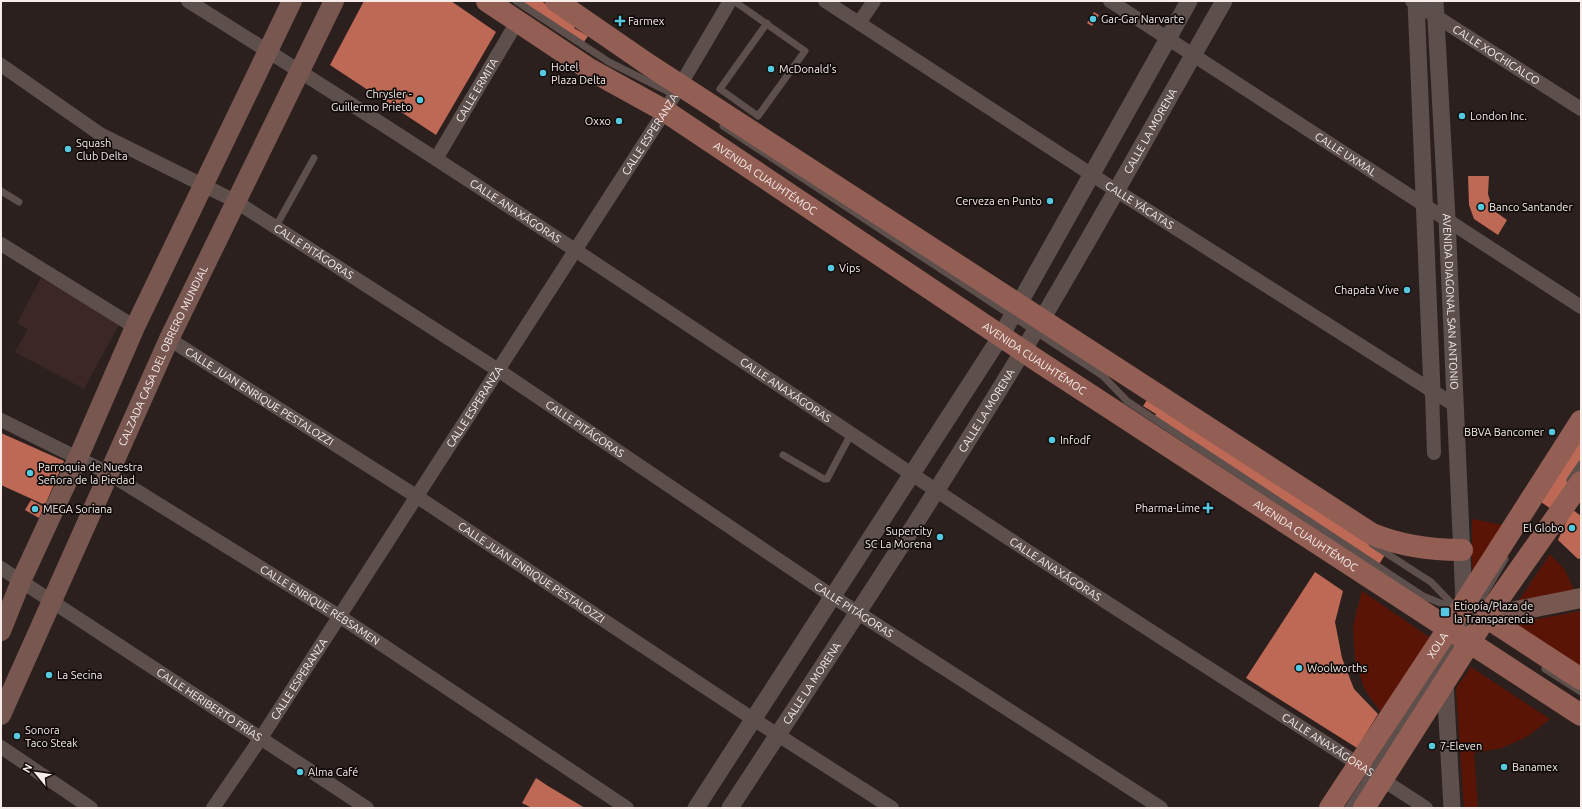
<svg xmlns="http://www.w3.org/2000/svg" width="1582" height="809" font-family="Ubuntu,sans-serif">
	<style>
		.built { fill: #3b2824 }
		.green { fill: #5a1406 }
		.building { fill: #be6956 }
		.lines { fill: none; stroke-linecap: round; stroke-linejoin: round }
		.service { stroke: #5d4f4c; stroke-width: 7 }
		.minor { stroke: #5d4f4c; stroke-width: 14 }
		.tertiary { stroke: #5d4f4c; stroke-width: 17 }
		.secondary { stroke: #785750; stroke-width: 20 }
		.primary { stroke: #935f54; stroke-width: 22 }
		.poi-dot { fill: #56c9e1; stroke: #110b0a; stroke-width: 1.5 }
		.labels { text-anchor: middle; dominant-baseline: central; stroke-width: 3.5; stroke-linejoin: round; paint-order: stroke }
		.poi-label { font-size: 11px; fill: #f6edeb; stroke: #110b0a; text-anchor: start }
		.street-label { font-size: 11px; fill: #f6edeb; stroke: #110b0a }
	</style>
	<rect width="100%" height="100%" fill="#2c201e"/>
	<path class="built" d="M 41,278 L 121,321 L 84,389 L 15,352 L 28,329 L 17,323 Z"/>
	<path class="green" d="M 1472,519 L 1508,526 L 1472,580 Z
		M 1550,554 L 1565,570 L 1575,592 L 1515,606 Z
		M 1362,591 L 1432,639 L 1383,715 L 1365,690 L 1355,661 L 1353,626 Z
		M 1581,611 L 1580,669 L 1508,624 Z
		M 1471,667 L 1550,719 L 1528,736 L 1502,748 L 1474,753 L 1478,808 L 1464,808 L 1456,688 Z"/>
	<path class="building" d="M 364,1 L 451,1 L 496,32 L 436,135 L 330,65 Z
		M 516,1 L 541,1 L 577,24 L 574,28 L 588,36 L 584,42 Z
		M 1094,12 L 1099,15 L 1092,26 L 1087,23 Z
		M 1468,176 L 1489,176 L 1488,194 L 1493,210 L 1507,220 L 1498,235 L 1474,219 L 1469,205 Z
		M 1147,400 L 1386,553 L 1378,566 L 1154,418 L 1156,414 L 1143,406 Z
		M 1,433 L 64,461 L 45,505 L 1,485 Z
		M 1581,439 L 1581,463 L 1551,509 L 1541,502 Z
		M 31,500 L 44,507 L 39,518 L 25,510 Z
		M 1572,509 L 1581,516 L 1581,558 L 1578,559 L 1558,540 Z
		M 1315,572 L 1343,591 L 1335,622 L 1342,658 L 1354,689 L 1378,714 L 1357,748 L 1246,678 Z
		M 536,778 L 548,786 L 585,808 L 532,808 L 522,803 Z"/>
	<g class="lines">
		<path class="service" d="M 516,1 L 609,62 L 675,95
			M 734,1 L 805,51 L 758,116 L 720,89 L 767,23
			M 723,126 L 1103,376 L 1127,401 L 1423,596 L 1458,610
			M 1,191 L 19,202
			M 275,228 L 314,158
			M 783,455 L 824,479 L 827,479 L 851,434
			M 1570,480 L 1581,464
			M 1372,544 L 1431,582 L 1459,611 L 1478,624
			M 1461,634 L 1505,559
			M 1545,669 L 1581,692
			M 1348,808 L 1442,663"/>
		<g class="minor">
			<path id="s1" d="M 188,1 C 440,158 687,324 934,489 C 1096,598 1262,701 1426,808"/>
			<path id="s2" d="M 825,1 L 1117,191 L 1456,406"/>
			<path id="s3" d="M 1110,1 L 1581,307"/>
			<path id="s4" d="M 1412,1 L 1581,109"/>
			<path d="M 859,23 L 874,1"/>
			<path id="s5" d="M 1,65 L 100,134 L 235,201 L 498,370 L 832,596 L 1161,808"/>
			<path id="s6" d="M 436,159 L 517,22"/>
			<path d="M 1,244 L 135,327"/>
			<path id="s7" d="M 169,339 L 416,496 L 753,719 L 892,808"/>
			<path d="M 1432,391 L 1434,453"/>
			<path id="s8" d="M 1,420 L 108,473 L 339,616 L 627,808"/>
			<path id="s9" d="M 1,568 L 367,808"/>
			<path d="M 1,747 L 91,808"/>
			<path id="s10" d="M 213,808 L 261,738 L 665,111 L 730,1"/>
		</g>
		<g class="tertiary">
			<path d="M 1416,1 L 1432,391"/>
			<path id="s11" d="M 1435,1 L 1447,219 L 1464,602"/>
			<path d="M 1448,631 L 1445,683 L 1452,808"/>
			<path d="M 696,808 L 1001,336 L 1189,1"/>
			<path id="s12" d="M 730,808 C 833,650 938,493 1035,331 C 1100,222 1161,111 1224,1"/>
		</g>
		<g class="secondary">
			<path d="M 1486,617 L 1581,598"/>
			<path d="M 1,631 L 21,581 L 78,458 L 135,327 L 292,1"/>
			<path id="s13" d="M 1,715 L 169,339 L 334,1"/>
		</g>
		<g class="primary">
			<path id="s14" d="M 487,1 L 589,69 L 665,111 L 1041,363 L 1581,715"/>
			<path d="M 556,1 L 649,65 L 1372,534 C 1401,546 1431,550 1462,550"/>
			<path d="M 1486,617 L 1581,679"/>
			<path id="s15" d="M 1330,808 L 1448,629 L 1581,421"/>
			<path d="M 1364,808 L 1486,617 L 1581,482"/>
		</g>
	</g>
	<g class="poi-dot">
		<circle cx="1093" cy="19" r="4"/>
		<path d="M618 15h4v4h4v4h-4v4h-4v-4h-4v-4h4z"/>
		<circle cx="771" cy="69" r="4"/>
		<circle cx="543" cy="73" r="4"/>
		<circle cx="420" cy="100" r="4"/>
		<circle cx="1462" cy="116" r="4"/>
		<circle cx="619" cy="121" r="4"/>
		<circle cx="68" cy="149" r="4"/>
		<circle cx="1050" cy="201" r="4"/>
		<circle cx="1481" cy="207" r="4"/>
		<circle cx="831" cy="268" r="4"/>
		<circle cx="1407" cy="290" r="4"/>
		<circle cx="1552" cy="432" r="4"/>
		<circle cx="1052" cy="440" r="4"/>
		<circle cx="30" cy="473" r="4"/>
		<path d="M1206 502h4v4h4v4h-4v4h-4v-4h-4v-4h4z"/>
		<circle cx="35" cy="509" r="4"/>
		<circle cx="1572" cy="528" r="4"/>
		<circle cx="940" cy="537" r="4"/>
		<rect x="1440" y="607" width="10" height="10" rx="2"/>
		<circle cx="1299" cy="668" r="4"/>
		<circle cx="49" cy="675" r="4"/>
		<circle cx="17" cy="736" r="4"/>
		<circle cx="1432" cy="746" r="4"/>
		<circle cx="1504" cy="767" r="4"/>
		<circle cx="300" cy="772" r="4"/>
	</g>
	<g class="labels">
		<g class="poi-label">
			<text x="1101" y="19">Gar-Gar Narvarte</text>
			<text x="628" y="21">Farmex</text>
			<text x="551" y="67">Hotel<tspan x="551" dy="13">Plaza Delta</tspan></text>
			<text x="779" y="69">McDonald's</text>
			<text x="412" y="94" text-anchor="end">Chrysler -<tspan x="412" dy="13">Guillermo Prieto</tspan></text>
			<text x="1470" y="116">London Inc.</text>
			<text x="611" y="121" text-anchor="end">Oxxo</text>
			<text x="76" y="143">Squash<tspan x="76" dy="13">Club Delta</tspan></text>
			<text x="1042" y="201" text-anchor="end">Cerveza en Punto</text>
			<text x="1489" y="207">Banco Santander</text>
			<text x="839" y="268">Vips</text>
			<text x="1399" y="290" text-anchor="end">Chapata Vive</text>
			<text x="1544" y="432" text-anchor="end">BBVA Bancomer</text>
			<text x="1060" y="440">Infodf</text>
			<text x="38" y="467">Parroquia de Nuestra<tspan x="38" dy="13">Señora de la Piedad</tspan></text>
			<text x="1200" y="508" text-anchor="end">Pharma-Lime</text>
			<text x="43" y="509">MEGA Soriana</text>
			<text x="1564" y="528" text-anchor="end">El Globo</text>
			<text x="932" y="531" text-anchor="end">Supercity<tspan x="932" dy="13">SC La Morena</tspan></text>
			<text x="1454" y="606">Etiopía/Plaza de<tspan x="1454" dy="13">la Transparencia</tspan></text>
			<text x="1307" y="668">Woolworths</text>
			<text x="57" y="675">La Secina</text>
			<text x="25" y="730">Sonora<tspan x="25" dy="13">Taco Steak</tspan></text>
			<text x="1440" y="746">7-Eleven</text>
			<text x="1512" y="767">Banamex</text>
			<text x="308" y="772">Alma Café</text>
		</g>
		<g class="street-label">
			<text stroke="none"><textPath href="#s4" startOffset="100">CALLE XOCHICALCO</textPath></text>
			<text stroke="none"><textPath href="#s6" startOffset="80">CALLE ERMITA</textPath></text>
			<text stroke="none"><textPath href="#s12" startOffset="797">CALLE LA MORENA</textPath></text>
			<text stroke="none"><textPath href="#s10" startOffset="803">CALLE ESPERANZA</textPath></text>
			<text stroke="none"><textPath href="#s3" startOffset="281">CALLE UXMAL</textPath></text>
			<text stroke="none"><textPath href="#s14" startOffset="330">AVENIDA CUAUHTÉMOC</textPath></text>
			<text stroke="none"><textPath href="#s2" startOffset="375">CALLE YÁCATAS</textPath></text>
			<text stroke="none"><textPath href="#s1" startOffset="389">CALLE ANAXÁGORAS</textPath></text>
			<text stroke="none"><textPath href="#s5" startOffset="365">CALLE PITÁGORAS</textPath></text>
			<text stroke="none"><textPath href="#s11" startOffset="301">AVENIDA DIAGONAL SAN ANTONIO</textPath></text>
			<text stroke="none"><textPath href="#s13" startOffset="394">CALZADA CASA DEL OBRERO MUNDIAL</textPath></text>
			<text stroke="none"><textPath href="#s14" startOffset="654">AVENIDA CUAUHTÉMOC</textPath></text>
			<text stroke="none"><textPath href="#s1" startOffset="713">CALLE ANAXÁGORAS</textPath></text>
			<text stroke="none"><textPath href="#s7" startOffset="107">CALLE JUAN ENRIQUE PESTALOZZI</textPath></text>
			<text stroke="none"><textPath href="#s10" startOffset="479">CALLE ESPERANZA</textPath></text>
			<text stroke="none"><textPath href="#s12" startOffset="473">CALLE LA MORENA</textPath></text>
			<text stroke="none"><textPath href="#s5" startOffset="689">CALLE PITÁGORAS</textPath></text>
			<text stroke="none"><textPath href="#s14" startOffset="978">AVENIDA CUAUHTÉMOC</textPath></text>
			<text stroke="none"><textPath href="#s1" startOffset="1037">CALLE ANAXÁGORAS</textPath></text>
			<text stroke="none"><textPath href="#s7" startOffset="431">CALLE JUAN ENRIQUE PESTALOZZI</textPath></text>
			<text stroke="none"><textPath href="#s8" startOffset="369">CALLE ENRIQUE RÉBSAMEN</textPath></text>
			<text stroke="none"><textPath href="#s5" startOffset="1013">CALLE PITÁGORAS</textPath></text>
			<text stroke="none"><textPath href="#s15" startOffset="195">XOLA</textPath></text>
			<text stroke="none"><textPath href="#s10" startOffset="155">CALLE ESPERANZA</textPath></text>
			<text stroke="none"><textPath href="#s12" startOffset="149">CALLE LA MORENA</textPath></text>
			<text stroke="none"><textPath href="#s9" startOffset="249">CALLE HERIBERTO FRÍAS</textPath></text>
			<text stroke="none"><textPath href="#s1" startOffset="1361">CALLE ANAXÁGORAS</textPath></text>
		</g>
	</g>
	<rect width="1582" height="809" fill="none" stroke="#f6edeb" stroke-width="4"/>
	<g transform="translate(36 773) rotate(299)" stroke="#110b0a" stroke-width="3" paint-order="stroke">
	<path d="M0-3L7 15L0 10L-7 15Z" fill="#f6edeb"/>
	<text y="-6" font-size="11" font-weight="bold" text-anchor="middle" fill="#f6edeb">N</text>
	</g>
</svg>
